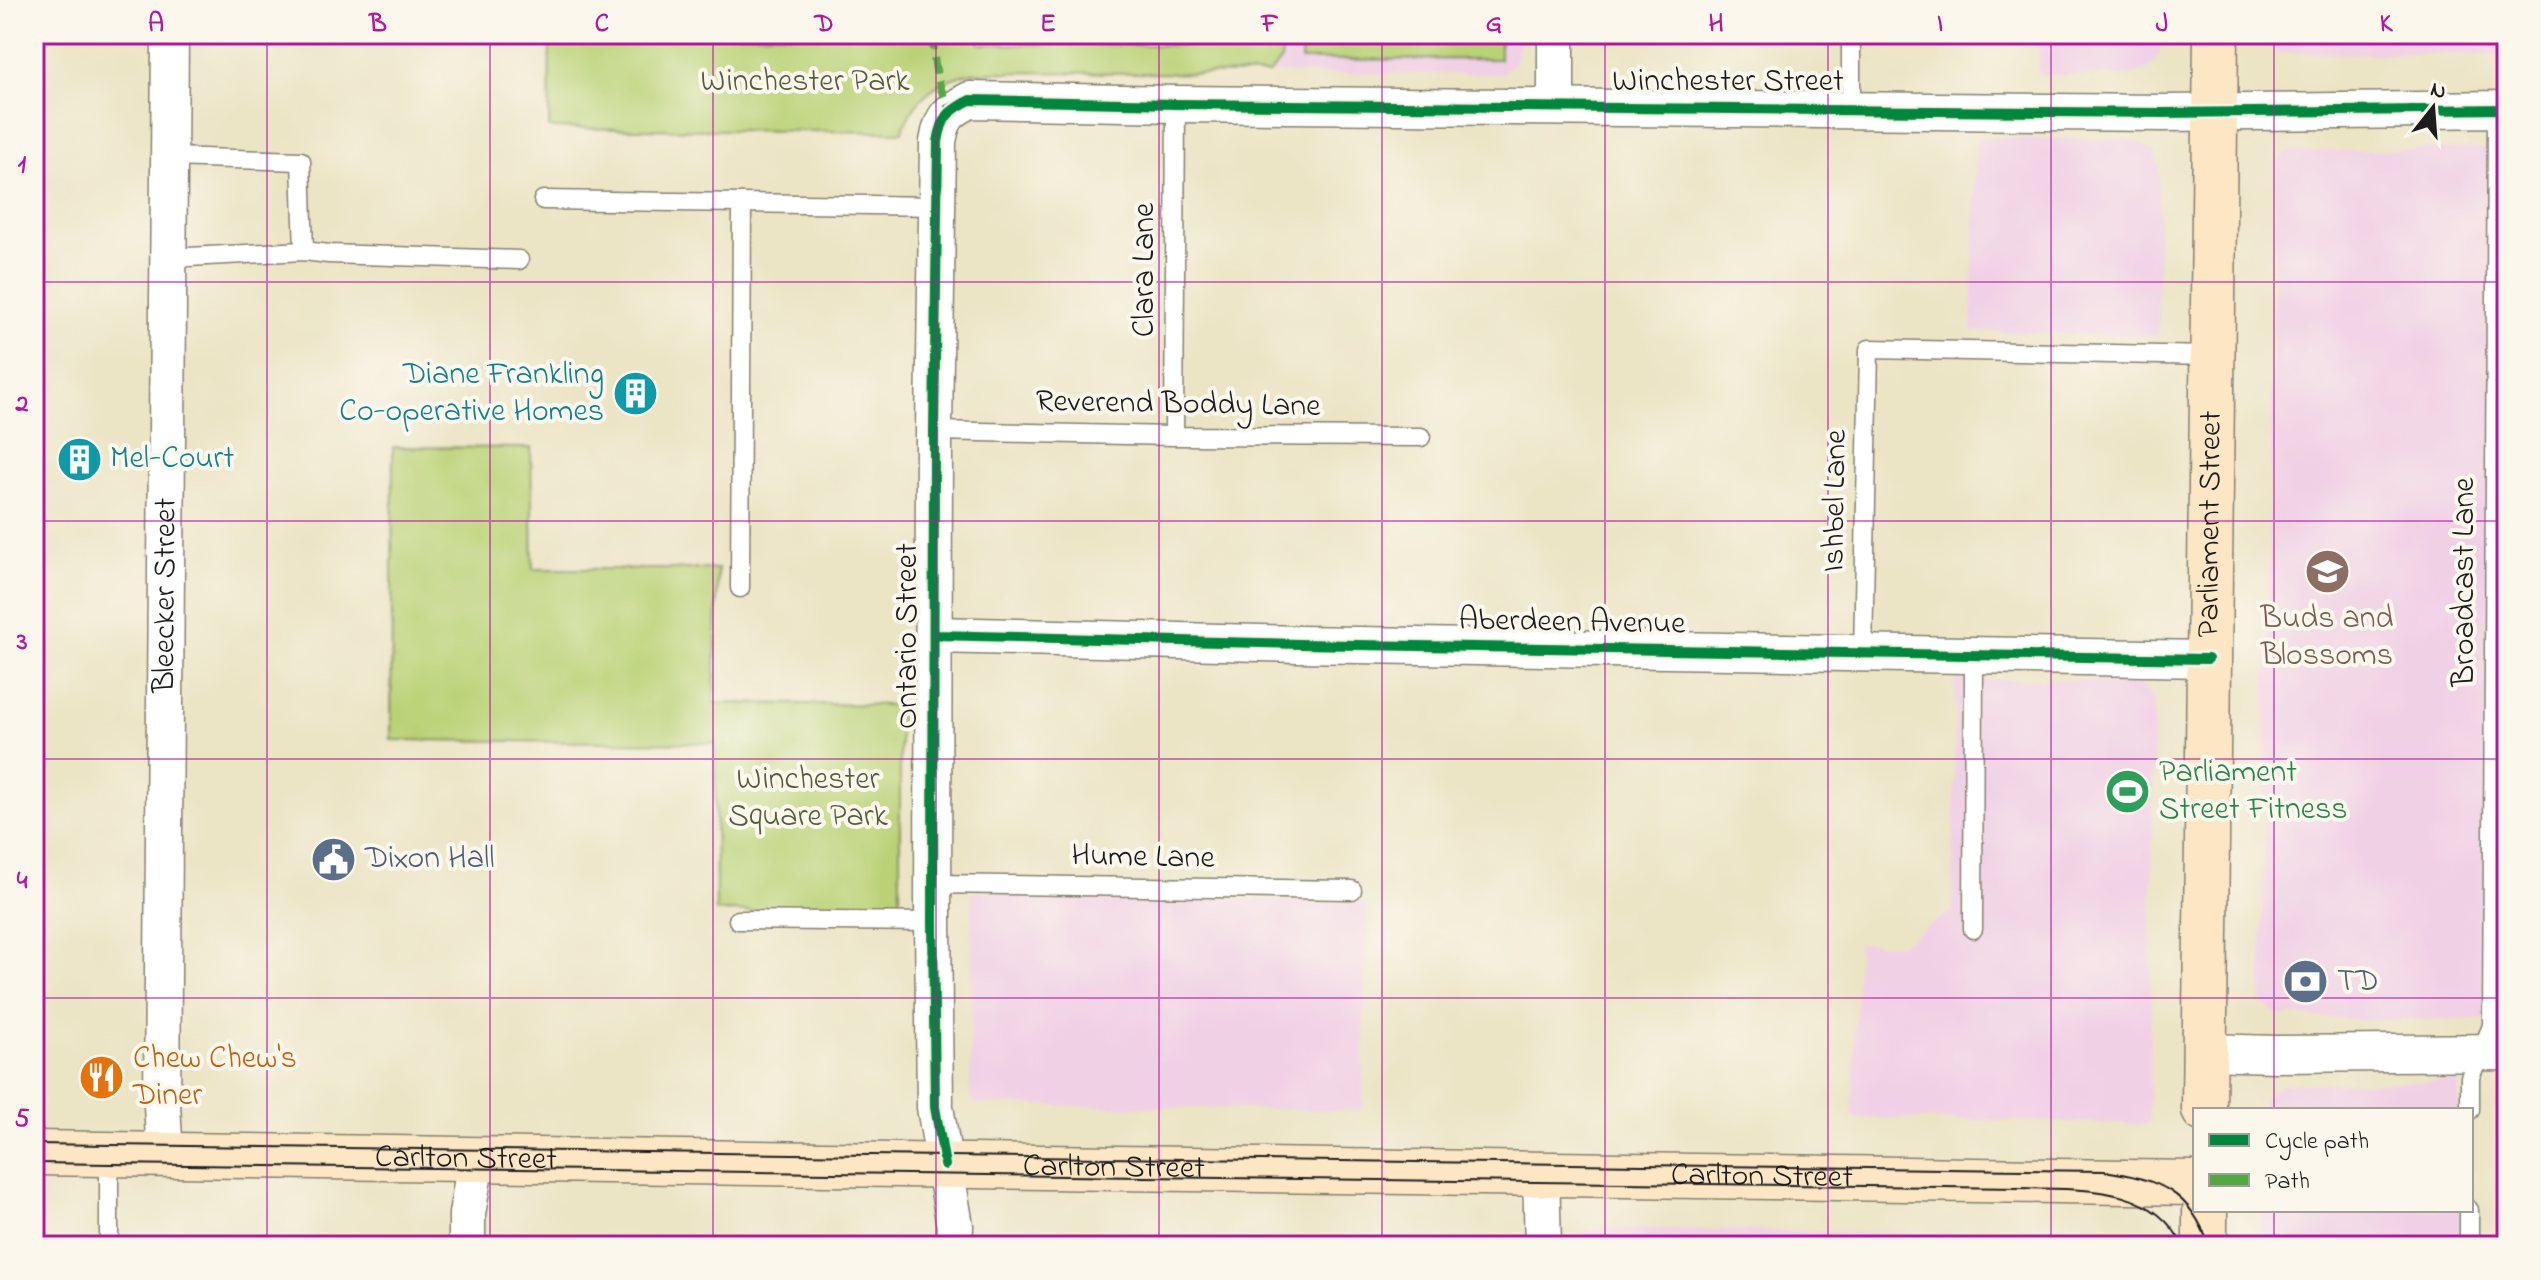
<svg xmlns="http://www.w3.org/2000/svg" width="2541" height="1280" font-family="'Indie Flower',sans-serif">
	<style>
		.built { fill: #f0d0e5 }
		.green { fill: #bad276; stroke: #6b7749; stroke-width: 2 }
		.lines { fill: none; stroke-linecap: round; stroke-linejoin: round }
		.lane-casing { stroke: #848070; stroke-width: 21 }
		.street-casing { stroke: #848070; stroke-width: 39 }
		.secondary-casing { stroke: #848070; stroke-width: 47 }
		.lane { stroke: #fff; stroke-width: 18 }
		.street { stroke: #fff; stroke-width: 36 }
		.secondary { stroke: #fce6c4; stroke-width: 44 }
		.tram { stroke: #1c1c1c; stroke-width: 2 }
		.quiet { stroke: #52a943; stroke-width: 8; stroke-dasharray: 16 8; stroke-linecap: butt }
		.cycleway-casing { stroke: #fbf7ec; stroke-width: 15 }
		.cycleway { stroke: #00873e; stroke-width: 10 }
		.grid { fill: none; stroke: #b5179e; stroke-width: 2; stroke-opacity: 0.55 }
		.labels { text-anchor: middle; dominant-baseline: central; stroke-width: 8; stroke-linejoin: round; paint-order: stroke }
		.park-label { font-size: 32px; fill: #535c3c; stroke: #fbf7ec }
		.street-label { font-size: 32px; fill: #1c1c1c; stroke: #fbf7ec }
		.culture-label { font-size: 32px; fill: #0d838f; stroke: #fbf7ec; text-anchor: end }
		.education-label { font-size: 32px; fill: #785e54; stroke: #fbf7ec }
		.leisure-label { font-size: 32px; fill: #27864d; stroke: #fbf7ec; text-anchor: start }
		.service-label { font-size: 32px; fill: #4e5e75; stroke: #fbf7ec; text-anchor: start }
		.food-label { font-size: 32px; fill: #c56008; stroke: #fbf7ec; text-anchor: start }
		.neatline { fill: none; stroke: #b5179e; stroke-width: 3 }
		.grid-label { font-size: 26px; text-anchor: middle; font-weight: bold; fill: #b5179e }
	</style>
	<rect width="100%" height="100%" fill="#fbf7ec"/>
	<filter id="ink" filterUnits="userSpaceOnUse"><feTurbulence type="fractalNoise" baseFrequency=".0125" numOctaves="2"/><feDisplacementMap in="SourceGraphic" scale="16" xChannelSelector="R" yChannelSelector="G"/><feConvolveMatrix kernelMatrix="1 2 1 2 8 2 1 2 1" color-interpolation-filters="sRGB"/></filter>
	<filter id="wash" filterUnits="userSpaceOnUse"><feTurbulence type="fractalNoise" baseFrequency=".006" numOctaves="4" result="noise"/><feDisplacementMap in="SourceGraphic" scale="32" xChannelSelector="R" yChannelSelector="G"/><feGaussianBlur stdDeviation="1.8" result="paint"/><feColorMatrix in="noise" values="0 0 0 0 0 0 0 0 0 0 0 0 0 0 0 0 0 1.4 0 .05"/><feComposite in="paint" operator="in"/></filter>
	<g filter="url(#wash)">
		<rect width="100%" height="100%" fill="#ebe4c5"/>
		<path class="built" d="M 979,34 L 1518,34 L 1518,51 L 1514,63 L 1501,74 L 978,72 Z
			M 2038,34 L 2161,34 L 2160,53 L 2154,63 L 2145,71 L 2131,76 L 2038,75 Z
			M 2275,34 L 2507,34 L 2507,55 L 2275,53 Z
			M 1976,138 L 2126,139 L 2142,144 L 2154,153 L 2159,166 L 2158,336 L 1972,331 Z
			M 2505,148 L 2498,1019 L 2370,1020 L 2277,1015 L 2261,1002 L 2276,163 L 2287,152 Z
			M 1956,679 L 2136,681 L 2147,689 L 2154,701 L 2149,1124 L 1852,1118 L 1858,943 L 1900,945 L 1952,911 Z
			M 972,892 L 1366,903 L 1363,1111 L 975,1104 L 970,1095 Z
			M 2459,1081 L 2459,1110 L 2262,1110 L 2262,1104 L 2270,1092 L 2284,1084 Z
			M 2262,1210 L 2460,1210 L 2461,1246 L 2262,1246 Z
			M 1611,1228 L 2145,1237 L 2145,1246 L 1576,1246 L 1579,1240 L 1589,1231 Z"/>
		<path class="green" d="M 550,34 L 979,34 L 979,44 L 1283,46 L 1281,60 L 1269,74 L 978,72 C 941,77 914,96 902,132 L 549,128 Z
			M 1302,34 L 1500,34 L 1500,59 L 1301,60 Z
			M 393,447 L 531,448 L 533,569 L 718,569 L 714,703 L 900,705 L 900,914 L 716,911 L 715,743 L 391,740 Z"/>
	</g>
	<g filter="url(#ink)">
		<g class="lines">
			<defs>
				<path id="lane" d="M 1851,109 L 1851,34
					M 543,200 L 937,206
					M 304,251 L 329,254 L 519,260
					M 169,258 L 304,251 L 301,161 L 170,157
					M 934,431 L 1174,436 L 1421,437
					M 1174,436 L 1176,104
					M 740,588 L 742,203
					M 1863,654 L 1869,349 L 2212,356
					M 933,884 L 1352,890
					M 738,920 L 933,922
					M 1973,929 L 1974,656
					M 2470,1110 L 2470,1077 L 2492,1026 L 2497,109
					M 109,1155 L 109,1246
					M 2469,1246 L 2469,1210"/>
				<g id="street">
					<path d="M 1556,107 L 1556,34"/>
					<path d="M 935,635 L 1299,644 L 2208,659"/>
					<path d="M 2205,1052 L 2276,1054 L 2507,1052"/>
					<path id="s1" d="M 165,1155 L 162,1105 L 170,34"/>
					<path d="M 1541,1173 L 1543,1246"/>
					<path d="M 467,1246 L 467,1214 L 476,1160"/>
					<path d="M 954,1246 L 955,1226 L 935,1107 L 933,922 L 934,431 L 938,142 C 942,117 948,111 970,100 L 1176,104 L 2164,113 L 2507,109"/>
				</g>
				<g id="secondary">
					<path id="s2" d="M 2204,1110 L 2216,34"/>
					<path id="s3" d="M 34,1153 L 2195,1183"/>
					<path d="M 2205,1246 L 2205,1210"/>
				</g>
			</defs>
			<use href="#lane" class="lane-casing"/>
			<use href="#street" class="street-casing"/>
			<use href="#secondary" class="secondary-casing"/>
			<use href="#lane" class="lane"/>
			<use href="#street" class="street"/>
			<use href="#secondary" class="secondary"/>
			<path class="tram" d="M 34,1144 L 2104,1171 C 2158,1179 2191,1191 2209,1246
				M 34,1163 L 2020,1188 C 2079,1190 2153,1183 2183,1246"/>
			<path class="quiet" d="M 933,34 C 933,63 937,84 950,110"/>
			<defs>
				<path id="cycleway" d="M 935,635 L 1299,644 L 2208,659
					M 945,1165 L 935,1107 L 933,922 L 934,431 L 938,142 C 942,117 948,111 970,100 L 1176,104 L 2164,113 L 2507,109"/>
			</defs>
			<use href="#cycleway" class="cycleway-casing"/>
			<use href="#cycleway" class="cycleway"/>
		</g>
	</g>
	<path class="grid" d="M 267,34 L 267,1246M 490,34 L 490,1246M 713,34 L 713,1246M 936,34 L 936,1246M 1159,34 L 1159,1246M 1382,34 L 1382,1246M 1605,34 L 1605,1246M 1828,34 L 1828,1246M 2051,34 L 2051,1246M 2274,34 L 2274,1110M 34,282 L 2507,282M 34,521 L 2507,521M 34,759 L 2507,759M 34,998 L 2507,998M 2274,1210 L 2274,1246"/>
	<defs>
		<symbol id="building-disc" viewBox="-11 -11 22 22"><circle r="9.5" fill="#0f9aa8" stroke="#fbf7ec"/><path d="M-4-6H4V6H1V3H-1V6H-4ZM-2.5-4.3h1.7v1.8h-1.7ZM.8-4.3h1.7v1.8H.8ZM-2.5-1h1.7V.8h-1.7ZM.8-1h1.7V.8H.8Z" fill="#fff"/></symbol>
		<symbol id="school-disc" viewBox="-11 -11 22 22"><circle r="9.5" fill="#8d6e63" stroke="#fbf7ec"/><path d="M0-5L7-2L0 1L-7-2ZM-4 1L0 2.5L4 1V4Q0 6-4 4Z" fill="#fff"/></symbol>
		<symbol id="stadium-disc" viewBox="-11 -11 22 22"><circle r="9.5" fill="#2e9e5b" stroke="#fbf7ec"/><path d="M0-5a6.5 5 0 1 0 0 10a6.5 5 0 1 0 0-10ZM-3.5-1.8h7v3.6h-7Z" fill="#fff"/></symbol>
		<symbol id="civic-disc" viewBox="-11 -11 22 22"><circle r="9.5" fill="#5c6f8a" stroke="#fbf7ec"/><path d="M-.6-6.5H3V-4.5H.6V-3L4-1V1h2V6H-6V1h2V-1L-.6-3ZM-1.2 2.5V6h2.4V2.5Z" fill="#fff"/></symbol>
		<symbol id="bank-disc" viewBox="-11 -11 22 22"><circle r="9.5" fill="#5c6f8a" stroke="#fbf7ec"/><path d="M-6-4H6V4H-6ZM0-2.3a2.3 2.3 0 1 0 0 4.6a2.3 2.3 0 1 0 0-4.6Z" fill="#fff"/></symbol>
		<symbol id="restaurant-disc" viewBox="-11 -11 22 22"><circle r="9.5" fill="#e8710a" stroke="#fbf7ec"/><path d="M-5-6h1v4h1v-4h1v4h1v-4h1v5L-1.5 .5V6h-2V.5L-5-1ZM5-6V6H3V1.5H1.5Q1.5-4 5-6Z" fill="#fff"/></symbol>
	</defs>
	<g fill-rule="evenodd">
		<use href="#building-disc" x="610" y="368" width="51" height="51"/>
		<use href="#building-disc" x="54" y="434" width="51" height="51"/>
		<use href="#school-disc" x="2302" y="546" width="51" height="51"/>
		<use href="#stadium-disc" x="2102" y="766" width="51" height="51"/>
		<use href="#civic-disc" x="308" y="834" width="51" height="51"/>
		<use href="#bank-disc" x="2280" y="956" width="51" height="51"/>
		<use href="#restaurant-disc" x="76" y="1052" width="51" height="51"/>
	</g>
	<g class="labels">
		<g class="park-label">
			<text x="805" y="82">Winchester Park</text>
			<text x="808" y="780">Winchester<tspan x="808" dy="37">Square Park</tspan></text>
		</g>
		<g class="street-label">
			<text x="1728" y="82">Winchester Street</text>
			<text transform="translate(1145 270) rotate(-90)">Clara Lane</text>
			<text transform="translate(1178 405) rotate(1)">Reverend Boddy Lane</text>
			<text transform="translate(1836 501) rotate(-89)">Ishbel Lane</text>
			<text stroke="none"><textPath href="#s2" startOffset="586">Parliament Street</textPath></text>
			<text transform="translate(2465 582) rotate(-90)">Broadcast Lane</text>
			<text stroke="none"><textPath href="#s1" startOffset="560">Bleecker Street</textPath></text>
			<text transform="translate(1572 623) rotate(1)">Aberdeen Avenue</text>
			<text transform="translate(908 636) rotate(-90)">Ontario Street</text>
			<text transform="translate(1143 858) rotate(1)">Hume Lane</text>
			<text stroke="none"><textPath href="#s3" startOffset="432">Carlton Street</textPath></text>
			<text stroke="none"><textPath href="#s3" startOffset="1080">Carlton Street</textPath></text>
			<text stroke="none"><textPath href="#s3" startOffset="1728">Carlton Street</textPath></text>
		</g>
		<g class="culture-label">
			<text x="604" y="375">Diane Frankling<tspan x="604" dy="37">Co-operative Homes</tspan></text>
			<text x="110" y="459" text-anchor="start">Mel-Court</text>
		</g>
		<g class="education-label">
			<text x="2327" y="619">Buds and<tspan x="2327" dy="37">Blossoms</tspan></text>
		</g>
		<g class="leisure-label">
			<text x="2159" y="773">Parliament<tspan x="2159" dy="37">Street Fitness</tspan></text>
		</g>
		<g class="service-label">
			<text x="365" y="859">Dixon Hall</text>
			<text x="2337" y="982">TD</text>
		</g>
		<g class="food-label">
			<text x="133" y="1059">Chew Chew's<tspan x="133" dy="37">Diner</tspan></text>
		</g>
	</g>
	<rect width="2541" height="1280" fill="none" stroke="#fbf7ec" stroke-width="88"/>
	<rect x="2193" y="1108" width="280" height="104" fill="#fbf7ec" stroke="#a29f99" stroke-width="2"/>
	<rect x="2209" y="1134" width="40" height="12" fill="#00873e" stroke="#a29f99" stroke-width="2"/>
	<text x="2265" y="1148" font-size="24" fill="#1c1c1c">Cycle path</text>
	<rect x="2209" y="1174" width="40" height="12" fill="#52a943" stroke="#a29f99" stroke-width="2"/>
	<text x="2265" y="1188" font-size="24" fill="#1c1c1c">Path</text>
	<g transform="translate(2433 108) rotate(17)" stroke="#fbf7ec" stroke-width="6" paint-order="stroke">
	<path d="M0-6L14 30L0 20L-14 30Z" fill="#1c1c1c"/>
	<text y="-12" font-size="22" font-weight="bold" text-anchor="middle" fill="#1c1c1c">N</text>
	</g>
	<rect x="44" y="44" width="2453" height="1192" class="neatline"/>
	<g class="grid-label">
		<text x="156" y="31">A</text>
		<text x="378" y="31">B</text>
		<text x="602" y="31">C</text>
		<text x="824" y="31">D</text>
		<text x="1048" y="31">E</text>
		<text x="1270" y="31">F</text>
		<text x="1494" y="31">G</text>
		<text x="1716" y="31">H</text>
		<text x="1940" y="31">I</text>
		<text x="2162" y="31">J</text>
		<text x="2386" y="31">K</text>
		<text x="22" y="172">1</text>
		<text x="22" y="411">2</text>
		<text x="22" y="649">3</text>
		<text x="22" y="888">4</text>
		<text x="22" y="1126">5</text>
	</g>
</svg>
